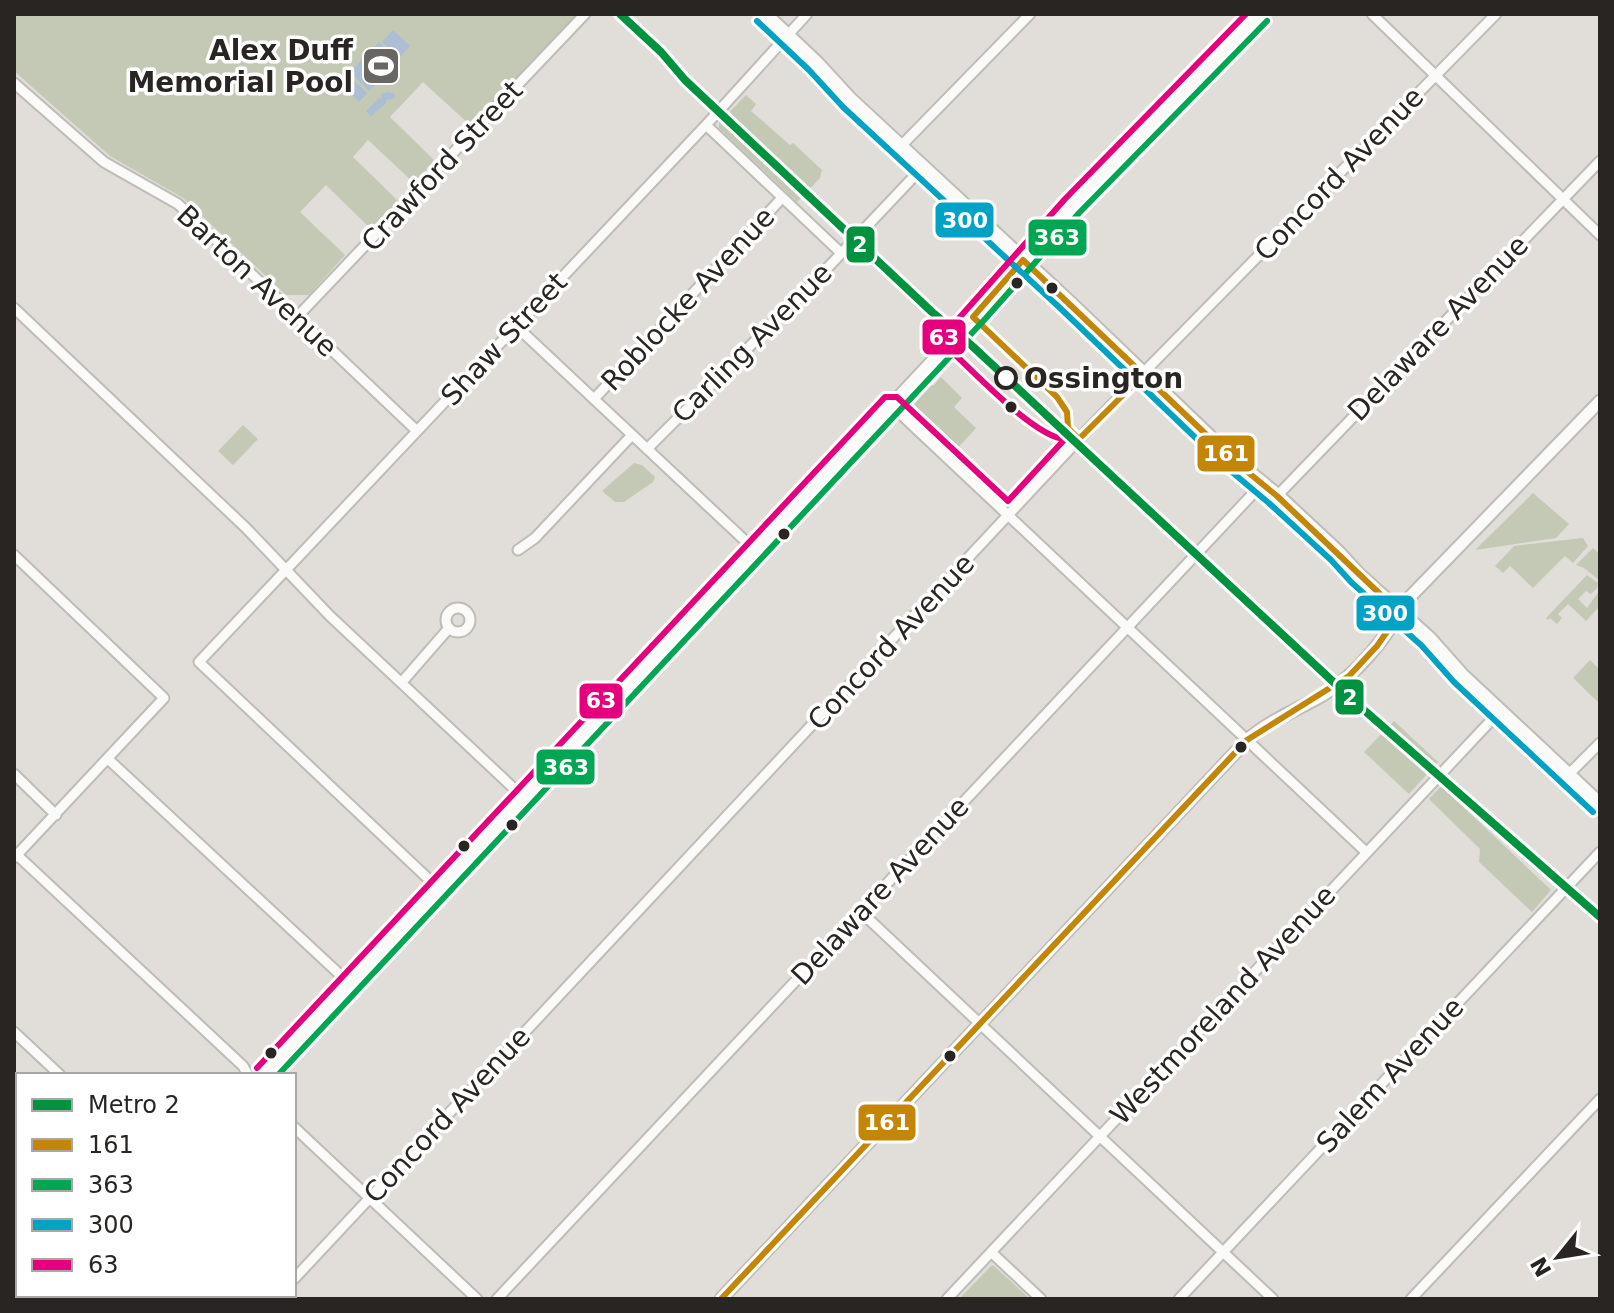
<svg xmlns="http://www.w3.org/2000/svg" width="1614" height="1313" font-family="'DejaVu Sans',sans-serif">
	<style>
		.green { fill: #c4c9b5 }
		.water { fill: #acbed3 }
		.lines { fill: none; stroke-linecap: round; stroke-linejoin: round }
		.minor-casing { stroke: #bfbbb7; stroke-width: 13 }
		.tertiary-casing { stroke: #bfbbb7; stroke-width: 15 }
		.primary-casing { stroke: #bfbbb7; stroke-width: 18 }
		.minor { stroke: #fafaf9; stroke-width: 9 }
		.tertiary { stroke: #fafaf9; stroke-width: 11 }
		.primary { stroke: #fafaf9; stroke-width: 14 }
		.bus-1-casing { stroke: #fff; stroke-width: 12 }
		.bus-2-casing { stroke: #fff; stroke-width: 12 }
		.bus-3-casing { stroke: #fff; stroke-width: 12 }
		.bus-4-casing { stroke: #fff; stroke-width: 12 }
		.bus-1 { stroke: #c38608; stroke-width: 6 }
		.bus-2 { stroke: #00a651; stroke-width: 6 }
		.bus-3 { stroke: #02a2c5; stroke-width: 6 }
		.bus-4 { stroke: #e5007d; stroke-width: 6 }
		.metro-1-casing { stroke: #fff; stroke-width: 14 }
		.metro-1 { stroke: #00923f; stroke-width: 8 }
		.bus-dot { fill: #282522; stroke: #fff; stroke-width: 3 }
		.stop-dot { fill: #fff; stroke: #282522; stroke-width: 4 }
		.labels { text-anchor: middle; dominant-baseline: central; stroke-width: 7; stroke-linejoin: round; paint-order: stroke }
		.poi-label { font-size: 28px; font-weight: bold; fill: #282522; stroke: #fff; text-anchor: end }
		.street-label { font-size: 28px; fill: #282522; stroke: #fff }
		.stop-label { font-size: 28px; font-weight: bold; fill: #282522; stroke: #fff; text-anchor: start }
		.line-badge { stroke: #fff; stroke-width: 3 }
		.badge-label { font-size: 22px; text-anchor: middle; font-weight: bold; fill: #fff }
	</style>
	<rect width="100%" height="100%" fill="#e1ddd8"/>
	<path class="green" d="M 14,14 L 578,14 L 480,118 L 470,125 L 423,82 L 390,117 L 435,161 L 414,183 L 368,140 L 353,157 L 398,201 L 371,229 L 326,185 L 300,212 L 345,255 L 309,295 L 286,295 L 183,198 L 110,156 L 14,71 Z
		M 746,95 L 756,104 L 751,111 L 790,145 L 793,143 L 822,170 L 820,178 L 797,202 L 719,128 L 719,123 Z
		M 941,377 L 962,398 L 954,407 L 976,428 L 955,451 L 920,418 L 914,405 L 930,384 L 933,386 Z
		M 243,425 L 258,439 L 233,465 L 218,451 Z
		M 634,463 L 642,465 L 655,477 L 653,482 L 624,502 L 615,502 L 602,491 Z
		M 1533,493 L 1569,524 L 1556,538 L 1475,550 Z
		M 1583,538 L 1588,546 L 1573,563 L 1565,556 L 1533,588 L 1510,566 L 1503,573 L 1495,566 L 1514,546 Z
		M 1593,548 L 1600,554 L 1600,581 L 1584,568 L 1576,565 Z
		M 1587,575 L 1598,583 L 1597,588 L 1591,594 L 1586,591 L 1578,599 L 1587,608 L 1600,590 L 1600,606 L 1586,621 L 1568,604 L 1558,614 L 1562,618 L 1557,624 L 1550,618 L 1548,620 L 1546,618 Z
		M 1590,660 L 1600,670 L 1600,704 L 1573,678 Z
		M 1394,721 L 1438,762 L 1409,794 L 1364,752 Z
		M 1441,786 L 1551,890 L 1532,912 L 1479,862 L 1480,849 L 1429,799 Z
		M 992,1265 L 994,1266 L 1030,1299 L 959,1299 Z"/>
	<path class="water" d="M 393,30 L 410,46 L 399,58 L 382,42 Z
		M 379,42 L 398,61 L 369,91 L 350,72 Z
		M 348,75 L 367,93 L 359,102 L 340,83 Z
		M 387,92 L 394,93 L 395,98 L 387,100 L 385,104 L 371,116 L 366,111 L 379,98 L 382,99 L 381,94 Z"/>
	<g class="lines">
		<defs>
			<path id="minor" d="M 1372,14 L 1600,235
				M 14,83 L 104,162 L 178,204 L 417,431
				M 706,125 L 841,253
				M 900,147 L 1030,14
				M 14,308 L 246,528 L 330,616 L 522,796
				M 297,317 L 585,14
				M 516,326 L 755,550
				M 594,399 L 782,198
				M 891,405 L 1366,852
				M 647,449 L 816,280 L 922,168
				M 1277,496 L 1600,161
				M 518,550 L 535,538 L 632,435
				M 14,555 L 164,698 L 14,858
				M446 620a12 12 0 1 1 24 0a12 12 0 1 1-24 0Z
				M 402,682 L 449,628
				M 108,759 L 349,983
				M 14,774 L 56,815
				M 1568,775 L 1600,743
				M 17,855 L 243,1066 L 248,1075
				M 438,888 L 199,662 L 706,125 L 807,14
				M 860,911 L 1273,1299
				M 14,1032 L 60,1075
				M 294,1127 L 477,1299
				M 14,1212 L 18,1216
				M 991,1252 L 1041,1299
				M 294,1279 L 1096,421 L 1496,14
				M 275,1299 L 279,1295
				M 497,1299 L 1262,484
				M 947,1299 L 1500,711
				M 1179,1299 L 1600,852
				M 1411,1299 L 1600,1099"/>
			<path id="tertiary" d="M 264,1075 L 979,311 L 1072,206 L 1260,14
				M 52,1299 L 56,1295
				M 721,1299 L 1247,740 C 1270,720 1297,710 1323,695 C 1358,674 1388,636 1406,601 L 1600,401"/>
			<path id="primary" d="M 764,14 L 816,63 L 850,100 L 1067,301 L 1233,460 L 1277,496 L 1338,553 L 1358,575 L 1429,639 L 1461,675 L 1600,805"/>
		</defs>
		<use href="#minor" class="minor-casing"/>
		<use href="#tertiary" class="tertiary-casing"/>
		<use href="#primary" class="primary-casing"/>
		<use href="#minor" class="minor"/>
		<use href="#tertiary" class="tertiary"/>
		<use href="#primary" class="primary"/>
		<defs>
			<path id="bus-1" d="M 973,317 L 1023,260 L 1233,460 L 1277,496 L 1400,613
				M 973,317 L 1057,397 L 1067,412 L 1068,428
				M 1068,428 L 1079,439 L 1143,375
				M 721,1299 L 1247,740 L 1349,676 L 1377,646 L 1400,613"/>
			<path id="bus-2" d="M 278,1075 L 986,318 L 1079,213 L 1267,21"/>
			<path id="bus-3" d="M 757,21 L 809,70 L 843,107 L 1060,308 L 1226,467 L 1270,504 L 1331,560 L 1351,582 L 1422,646 L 1454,682 L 1593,812"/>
			<path id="bus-4" d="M 257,1068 L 885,397 L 897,397 L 1008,501 L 1065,439 C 1035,438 970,368 946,346 L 944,335 L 1065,199 L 1246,14"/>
		</defs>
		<use href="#bus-1" class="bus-1-casing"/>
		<use href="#bus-2" class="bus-2-casing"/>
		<use href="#bus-3" class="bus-3-casing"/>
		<use href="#bus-4" class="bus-4-casing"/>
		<use href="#bus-1" class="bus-1"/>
		<use href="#bus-2" class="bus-2"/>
		<use href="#bus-3" class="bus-3"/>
		<use href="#bus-4" class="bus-4"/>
		<defs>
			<path id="metro-1" d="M 620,14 L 661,52 L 685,80 L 932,312 L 970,344 L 1356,703 L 1600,917"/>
		</defs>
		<use href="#metro-1" class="metro-1-casing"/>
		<use href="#metro-1" class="metro-1"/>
	</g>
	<defs>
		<symbol id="stadium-square" viewBox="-11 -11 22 22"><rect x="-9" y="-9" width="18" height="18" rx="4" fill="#696562" stroke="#fff"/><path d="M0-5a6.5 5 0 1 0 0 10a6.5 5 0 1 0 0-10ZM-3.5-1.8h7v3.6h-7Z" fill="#fff"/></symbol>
	</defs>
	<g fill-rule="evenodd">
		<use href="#stadium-square" x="359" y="44" width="44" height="44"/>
	</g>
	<g class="bus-dot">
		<circle cx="1017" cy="283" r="7"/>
		<circle cx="1052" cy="288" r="7"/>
		<circle cx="1011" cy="407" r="7"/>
		<circle cx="784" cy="534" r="7"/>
		<circle cx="1241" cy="747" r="7"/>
		<circle cx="512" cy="825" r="7"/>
		<circle cx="464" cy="846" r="7"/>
		<circle cx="271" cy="1053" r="7"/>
		<circle cx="950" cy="1056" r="7"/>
	</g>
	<circle class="stop-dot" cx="1006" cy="378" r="10"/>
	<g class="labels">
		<g class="poi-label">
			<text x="353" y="50">Alex Duff<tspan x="353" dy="32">Memorial Pool</tspan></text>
		</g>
		<g class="street-label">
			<text transform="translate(442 166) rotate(-47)">Crawford Street</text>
			<text transform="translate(1339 174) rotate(-46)">Concord Avenue</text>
			<text transform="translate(257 281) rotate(43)">Barton Avenue</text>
			<text transform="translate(688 299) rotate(-47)">Roblocke Avenue</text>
			<text transform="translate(1438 328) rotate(-46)">Delaware Avenue</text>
			<text transform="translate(504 339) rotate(-47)">Shaw Street</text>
			<text transform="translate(752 343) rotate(-45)">Carling Avenue</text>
			<text transform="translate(891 642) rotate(-47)">Concord Avenue</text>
			<text transform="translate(880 891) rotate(-47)">Delaware Avenue</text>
			<text transform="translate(1223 1005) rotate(-47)">Westmoreland Avenue</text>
			<text transform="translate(1390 1075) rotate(-47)">Salem Avenue</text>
			<text transform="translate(447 1115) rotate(-47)">Concord Avenue</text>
		</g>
		<g class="stop-label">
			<text x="1024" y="378">Ossington</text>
		</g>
	</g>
	<g class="line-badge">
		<rect x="934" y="201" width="61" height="38" rx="8" fill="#02a2c5"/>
		<rect x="1027" y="218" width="61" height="39" rx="8" fill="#00a651"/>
		<rect x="845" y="225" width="31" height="39" rx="8" fill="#00923f"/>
		<rect x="921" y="318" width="46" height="38" rx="8" fill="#e5007d"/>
		<rect x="1196" y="434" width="60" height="39" rx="8" fill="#c38608"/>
		<rect x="1355" y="594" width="61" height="38" rx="8" fill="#02a2c5"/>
		<rect x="1334" y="678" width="31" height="38" rx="8" fill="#00923f"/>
		<rect x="578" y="682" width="46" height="38" rx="8" fill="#e5007d"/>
		<rect x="535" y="748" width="61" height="38" rx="8" fill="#00a651"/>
		<rect x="857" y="1103" width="60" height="39" rx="8" fill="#c38608"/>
	</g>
	<g class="badge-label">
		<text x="965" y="228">300</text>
		<text x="1057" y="245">363</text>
		<text x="860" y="252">2</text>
		<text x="944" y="345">63</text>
		<text x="1226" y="461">161</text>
		<text x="1385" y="621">300</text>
		<text x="1350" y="705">2</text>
		<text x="601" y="708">63</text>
		<text x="566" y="775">363</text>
		<text x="887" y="1130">161</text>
	</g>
	<rect width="1614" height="1313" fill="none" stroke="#282522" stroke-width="32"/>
	<rect x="16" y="1073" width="280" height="224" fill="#ffffff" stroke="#a9a8a7" stroke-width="2"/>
	<rect x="32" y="1099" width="40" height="12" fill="#00923f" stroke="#a9a8a7" stroke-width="2"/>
	<text x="88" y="1113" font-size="24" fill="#282522">Metro 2</text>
	<rect x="32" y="1139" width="40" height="12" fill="#c38608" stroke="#a9a8a7" stroke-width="2"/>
	<text x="88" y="1153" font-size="24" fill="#282522">161</text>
	<rect x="32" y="1179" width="40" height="12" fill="#00a651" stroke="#a9a8a7" stroke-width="2"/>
	<text x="88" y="1193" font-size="24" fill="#282522">363</text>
	<rect x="32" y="1219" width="40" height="12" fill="#02a2c5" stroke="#a9a8a7" stroke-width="2"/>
	<text x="88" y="1233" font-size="24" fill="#282522">300</text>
	<rect x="32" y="1259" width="40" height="12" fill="#e5007d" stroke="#a9a8a7" stroke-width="2"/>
	<text x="88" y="1273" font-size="24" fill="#282522">63</text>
	<g transform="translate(1558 1257) rotate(240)" stroke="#ffffff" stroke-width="6" paint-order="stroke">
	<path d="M0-6L14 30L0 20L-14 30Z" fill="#282522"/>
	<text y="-12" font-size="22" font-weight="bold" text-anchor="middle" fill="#282522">N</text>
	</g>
</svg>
